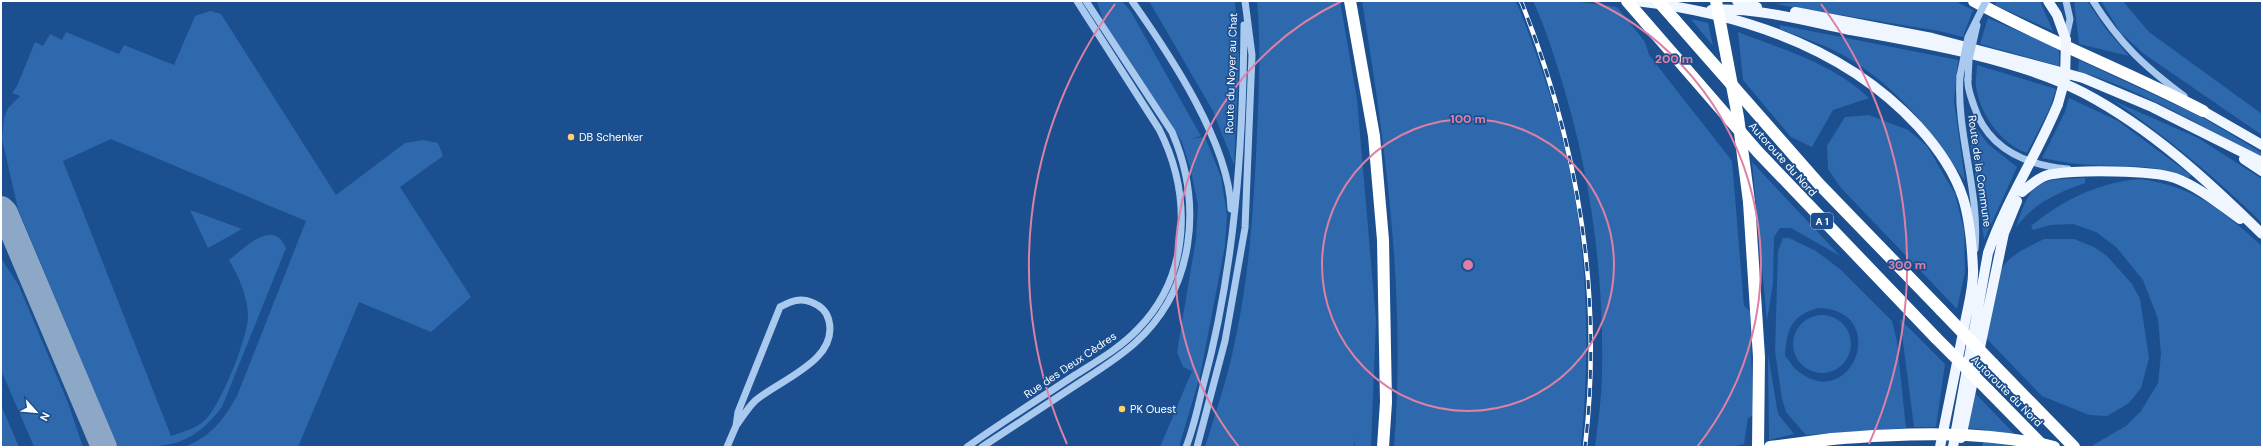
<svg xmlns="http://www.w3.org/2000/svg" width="2263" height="448" font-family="'DM Sans',sans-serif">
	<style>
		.green { fill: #2e69ad; fill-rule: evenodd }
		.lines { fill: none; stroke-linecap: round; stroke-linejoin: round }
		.taxiway { stroke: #8da7c7; stroke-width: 26 }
		.minor { stroke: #a9c9ee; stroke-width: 7 }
		.major { stroke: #f0f6ff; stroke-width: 10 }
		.highway { stroke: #fff; stroke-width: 12 }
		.rail-casing { stroke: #fff; stroke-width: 4.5 }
		.rail { stroke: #1b4f8f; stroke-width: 3; stroke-dasharray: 9; stroke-linecap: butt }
		.minor-bridge { stroke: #a9c9ee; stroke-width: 7 }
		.major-bridge { stroke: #f0f6ff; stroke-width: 10 }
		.highway-bridge { stroke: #fff; stroke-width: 12 }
		.ring { fill: none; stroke: #dd80a5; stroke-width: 2 }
		.poi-dot { fill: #ffd166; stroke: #1b4f8f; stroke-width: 1.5 }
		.labels { text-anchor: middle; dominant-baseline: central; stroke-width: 3.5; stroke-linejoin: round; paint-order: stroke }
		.shield { fill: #1b4f8f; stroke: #bbcadd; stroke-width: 1 }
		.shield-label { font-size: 10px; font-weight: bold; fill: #fff }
		.street-label { font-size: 11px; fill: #fff; stroke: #1b4f8f }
		.poi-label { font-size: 11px; fill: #fff; stroke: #1b4f8f; text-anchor: start }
		.centre { fill: #dd80a5; stroke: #1b4f8f; stroke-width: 2 }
		.ring-label { font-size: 12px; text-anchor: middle; font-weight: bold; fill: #dd80a5; stroke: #1b4f8f; stroke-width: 3.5; stroke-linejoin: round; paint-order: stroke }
	</style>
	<rect width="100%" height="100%" fill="#1b4f8f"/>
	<path class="green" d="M 1097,1 L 1122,1 L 1131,12 L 1201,136 L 1191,139 L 1205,137 L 1221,177 L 1227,215 L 1225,246 L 1200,376 L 1179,447 L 1160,447 L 1192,371 L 1183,367 L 1177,352 L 1196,239 L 1198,205 L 1190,167 L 1182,142 L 1103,20 Z
		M 1149,1 L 1235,1 L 1239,60 L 1234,165 L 1213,111 Z
		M 1257,1 L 1340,1 L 1357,99 L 1376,320 L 1371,447 L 1355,447 L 1355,438 L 1354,447 L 1205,447 C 1216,411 1229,374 1236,336 C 1250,270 1254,201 1257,134 C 1259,90 1261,45 1257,1 Z
		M 1362,1 L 1515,1 L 1519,8 C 1535,50 1551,93 1562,137 C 1588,238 1591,344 1581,447 L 1394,447 C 1406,297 1386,148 1362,1 Z
		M 1533,1 L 1572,1 L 1617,7 L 1645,42 L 1649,55 L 1732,161 L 1744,306 L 1750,311 L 1753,415 L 1748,418 L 1744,444 L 1732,447 L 1595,447 C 1598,422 1602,396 1602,371 C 1604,271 1590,171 1560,75 C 1552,49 1544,25 1533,1 Z
		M 1811,1 L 1955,1 L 1973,10 L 1963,37 L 1939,31 L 1775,4 Z
		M 1997,1 L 2040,1 L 2053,31 L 1995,5 Z
		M 2074,1 L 2087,1 L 2106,29 L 2129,56 L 2079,44 Z
		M 2101,1 L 2123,1 L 2149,32 L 2262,114 L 2262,135 L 2144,54 L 2120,32 Z
		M 210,11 L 221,14 L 336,195 L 405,143 L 423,140 L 438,143 L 443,156 L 400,187 L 471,297 L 431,332 L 359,302 L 298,447 L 184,447 C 212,436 223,420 237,396 L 306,221 L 111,139 L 63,161 L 171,436 C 182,432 195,429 204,421 C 220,408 247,339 248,318 C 248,297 239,277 229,260 C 245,248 273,217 286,248 L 222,407 C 190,448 169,447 118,447 L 18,209 L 2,139 L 4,118 L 8,108 L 20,96 L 12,93 L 17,86 L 35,42 L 43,46 L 50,34 L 62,40 L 66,32 L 119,54 L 124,45 L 174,65 L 195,16 Z
		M 1988,18 L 2059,49 L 2059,66 L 1980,44 Z
		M 1691,19 L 1708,23 L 1713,46 Z
		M 1780,25 L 1958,60 L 1954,101 L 1965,181 C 1932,133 1903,93 1853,61 C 1831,47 1804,38 1780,29 Z
		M 1738,32 C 1782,49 1834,64 1869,98 L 1833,110 L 1812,147 L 1791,137 L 1743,80 Z
		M 2079,60 L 2202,117 L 2262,153 L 2262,158 C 2203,127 2142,90 2078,71 Z
		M 1977,65 L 2056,89 L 2050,108 L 2027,153 C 2001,144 1980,114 1976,87 C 1975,80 1977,72 1977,65 Z
		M 2069,98 L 2118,121 L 2191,175 L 2189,178 C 2155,162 2116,168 2079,164 C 2067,163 2054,160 2042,158 L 2065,112 Z
		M 2114,101 L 2198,138 L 2262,179 L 2262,223 C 2216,178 2167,137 2114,101 Z
		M 1869,115 L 1908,130 L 1927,146 L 1955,194 L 1964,230 L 1965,272 L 1957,309 L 1841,188 L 1828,169 L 1827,146 L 1845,117 Z
		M 1971,121 L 1988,144 L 2017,167 L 1984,240 L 1970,137 Z
		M 1752,162 L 1840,256 L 1791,228 L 1780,228 L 1774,237 L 1773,283 L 1767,321 Z
		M 2085,178 L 2085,183 C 2055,194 2036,202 2016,227 C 2032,179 2037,180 2085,178 Z
		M 2141,179 C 2197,188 2220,209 2262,246 L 2262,447 L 2094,447 L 2093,445 L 2126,426 L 2141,411 L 2158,383 L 2161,354 L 2158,319 L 2143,280 L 2116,247 L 2096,232 L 2073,224 L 2050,225 L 2033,230 L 2031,226 C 2063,200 2099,182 2141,179 Z
		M 190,210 L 242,229 L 208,248 Z
		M 1783,238 L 1789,238 L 1816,251 L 1841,270 L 1892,321 L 1897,342 L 1906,428 L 1806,435 L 1786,412 L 1782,399 L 1775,351 L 1778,251 ZM 1818,308 C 1891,309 1853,413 1799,372 C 1793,368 1790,361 1785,356 C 1787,330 1790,316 1818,308 Z
		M 2044,239 L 2074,239 L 2094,247 L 2107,256 L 2132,284 L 2140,299 L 2149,358 L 2141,388 L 2129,403 L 2107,416 L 2089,415 L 2042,396 L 1986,338 C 1990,317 1992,280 2005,264 C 2015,252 2030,246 2044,239 Z
		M 1,258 L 19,286 L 68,403 L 83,447 L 34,447 L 32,442 L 1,370 Z
		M1793 344a29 29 0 1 1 58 0a29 29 0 1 1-58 0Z
		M 1900,319 L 1945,364 L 1936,427 L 1914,427 Z
		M 1768,354 L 1778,414 L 1794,434 L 1769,440 Z
		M 1975,393 L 2027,447 L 1982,447 L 1986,430 L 1968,428 Z
		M 1,405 L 19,447 L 1,447 Z"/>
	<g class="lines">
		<path class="taxiway" d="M 1,209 L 5,213 L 104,447"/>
		<path class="minor" d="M 1132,1 C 1170,55 1229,143 1231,209
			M 2093,1 C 2120,44 2144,66 2184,96
			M 2066,38 L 2070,19 L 2066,1
			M 1960,76 C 1956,134 1980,191 1975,249
			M 1968,79 C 1967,88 1971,97 1974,106 C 1988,149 2025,165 2068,169
			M 727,447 L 736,426 L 738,412 L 780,307 C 790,302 799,297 811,302 C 819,305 827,311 829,321 C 838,360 782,379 756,400 C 748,407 742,418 736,426
			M 967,447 C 1002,422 1039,399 1075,375 C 1097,361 1120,348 1138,329 C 1191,275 1192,194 1159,129 L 1077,1
			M 982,447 C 1012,427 1043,407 1073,387 C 1094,373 1116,360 1135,343 C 1195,289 1203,204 1172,132 L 1086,1
			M 1186,447 C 1194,427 1198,406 1203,386 C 1235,268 1243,147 1244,25
			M 1197,447 L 1225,341 L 1245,228 L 1252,55 L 1245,1"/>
		<path class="major" d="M 1636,1 C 1740,13 1845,47 1918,126 C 1937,147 1954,170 1963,198 C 1970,220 1972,246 1973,269 C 1974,288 1967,310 1964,328 C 1956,368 1948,407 1940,447
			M 1737,1 L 1757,7
			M 2048,1 L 2057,15 L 2066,40
			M 1711,10 C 1757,7 1805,21 1850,30 C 1924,43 2018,59 2084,93 C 2152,129 2208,181 2262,234
			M 1795,12 L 1932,38 L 2083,78 L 2152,107 L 2262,162
			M 2203,111 L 2262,145
			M 2244,159 L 2262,171
			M 2022,192 C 2031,185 2041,175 2053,174 C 2078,170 2152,170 2175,178 C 2199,187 2219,204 2240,219
			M 1961,438 L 2004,233 L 2017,201
			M 1953,447 L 1988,253 C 2006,201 2037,155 2058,104"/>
		<path class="highway" d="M 1350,1 L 1374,136 L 1383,240 L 1386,402 L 1383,447
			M 1627,1 L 1758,152 L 1936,338
			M 1974,1 C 2049,42 2128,72 2203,111
			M 1674,19 L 1819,184 L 1941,310
			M 1749,202 L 1759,357 L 1758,447
			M 1993,364 L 2074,447
			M 1988,390 L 2044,447
			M 1770,447 L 1832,439"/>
		<defs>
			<path id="rail" d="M 1521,1 C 1578,144 1603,294 1585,447"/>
		</defs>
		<use href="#rail" class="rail-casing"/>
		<use href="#rail" class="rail"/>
		<path class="minor-bridge" d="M 1960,76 L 1968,37 L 1986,1
			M 1968,79 L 1969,60 L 1977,25"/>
		<path class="major-bridge" d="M 2058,104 L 2065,79 L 2066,40"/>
		<path class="highway-bridge" d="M 1658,1 L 1674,19
			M 1716,1 L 1738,117 L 1749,202
			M 1941,310 L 1993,364
			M 1936,338 L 1988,390
			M 1832,439 C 1905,433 1982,430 2054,447"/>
	</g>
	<g class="ring">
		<circle cx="1468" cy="265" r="146"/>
		<path d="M1239 447A292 292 0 0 1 1342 1M1594 1A292 292 0 0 1 1697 447"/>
		<path d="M1067 444A439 439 0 0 1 1115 4M1821 4A439 439 0 0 1 1869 444"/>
	</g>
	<g class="poi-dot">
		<circle cx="571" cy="137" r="4"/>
		<circle cx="1122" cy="409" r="4"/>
	</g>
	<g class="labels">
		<rect class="shield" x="1811" y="213" width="22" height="16" rx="3"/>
		<g class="shield-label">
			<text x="1822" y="221">A 1</text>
		</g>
		<g class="street-label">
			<text transform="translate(1231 73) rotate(-88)">Route du Noyer au Chat</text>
			<text transform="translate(1783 159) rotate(48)">Autoroute du Nord</text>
			<text transform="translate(1980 171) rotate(82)">Route de la Commune</text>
			<text transform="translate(1070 365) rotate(-34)">Rue des Deux Cèdres</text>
			<text transform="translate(2007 391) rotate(45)">Autoroute du Nord</text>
		</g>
		<g class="poi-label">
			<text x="579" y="137">DB Schenker</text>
			<text x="1130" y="409">PK Ouest</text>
		</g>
	</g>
	<circle cx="1468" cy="265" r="6" class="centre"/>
	<g class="ring-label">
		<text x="1674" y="63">200 m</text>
		<text x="1468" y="123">100 m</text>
		<text x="1907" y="269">300 m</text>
	</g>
	<rect width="2263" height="448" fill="none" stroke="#ffffff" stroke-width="4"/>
	<g transform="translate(36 412) rotate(117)" stroke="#1b4f8f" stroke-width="3" paint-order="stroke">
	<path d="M0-3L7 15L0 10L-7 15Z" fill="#ffffff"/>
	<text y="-6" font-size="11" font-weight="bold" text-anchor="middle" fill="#ffffff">N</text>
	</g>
</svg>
